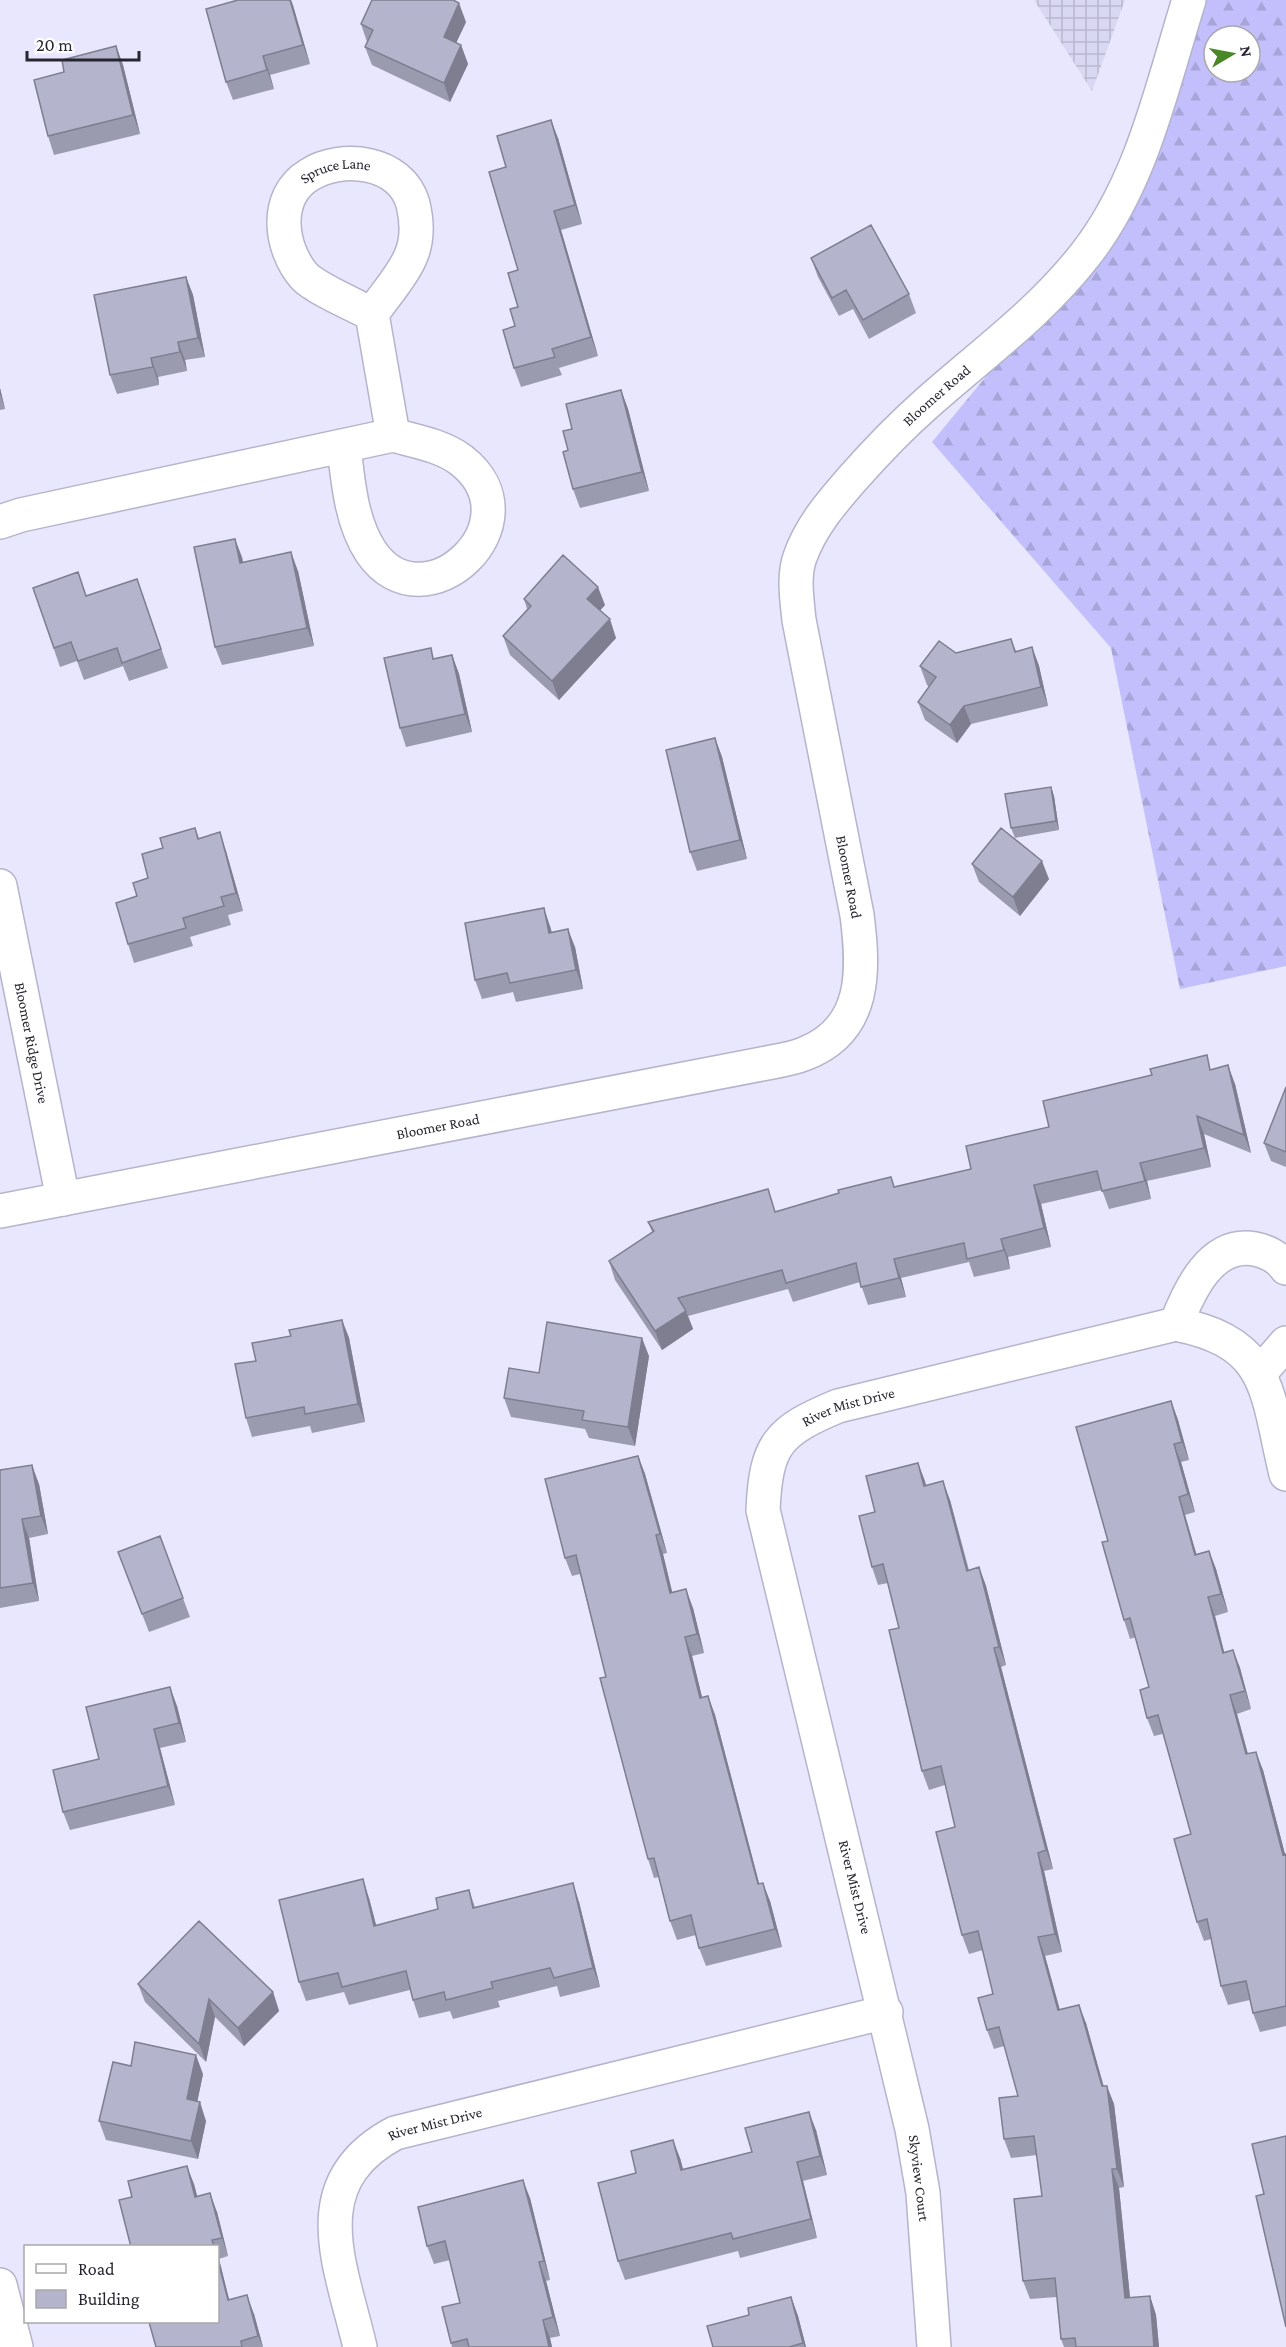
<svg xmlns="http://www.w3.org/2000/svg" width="1286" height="2347" font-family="'Crimson Pro',serif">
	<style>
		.industrial { fill: url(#industrial-grid) }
		.forest { fill: url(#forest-firs); fill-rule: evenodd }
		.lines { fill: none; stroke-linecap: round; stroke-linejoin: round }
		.minor-casing { stroke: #b4b4cd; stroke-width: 36 }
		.minor { stroke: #fff; stroke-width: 33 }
		.wall { fill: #9b9bb0 }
		.shaded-wall { fill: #7e7e90 }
		.building { fill: #b4b4cd; stroke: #7e7e90; stroke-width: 1.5 }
		.labels { text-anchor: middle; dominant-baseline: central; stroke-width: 4.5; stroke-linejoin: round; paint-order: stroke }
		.street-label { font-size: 15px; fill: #272630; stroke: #fff }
	</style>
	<defs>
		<pattern id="industrial-grid" width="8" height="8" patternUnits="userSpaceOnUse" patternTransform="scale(1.5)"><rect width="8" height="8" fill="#d9d8f2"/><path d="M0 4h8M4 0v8" fill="none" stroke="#bab9d0"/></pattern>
		<pattern id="forest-firs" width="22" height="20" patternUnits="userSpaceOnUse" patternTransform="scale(1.5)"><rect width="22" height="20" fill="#c2bffc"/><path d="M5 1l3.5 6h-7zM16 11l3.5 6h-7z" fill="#a7a4d8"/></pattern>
	</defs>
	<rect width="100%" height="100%" fill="#e8e7fd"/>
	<path class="industrial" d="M 1034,0 L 1125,0 L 1092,91 Z"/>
	<path class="forest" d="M 1189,0 L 1286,0 L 1286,966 L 1180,989 L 1111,648 L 932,442 L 1087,254 ZM 1214,36 L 1250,36 L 1250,72 L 1214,72 Z"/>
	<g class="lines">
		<defs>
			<g id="minor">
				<path id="s1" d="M 372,314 C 356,306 315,288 304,276 C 280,248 273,197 309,175 C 342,154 401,161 413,204 C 417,221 418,241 410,258 C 401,278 384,296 372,314 L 393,435"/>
				<path d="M 0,522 L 21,515 L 393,435 C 415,441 443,446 461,460 C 541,522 424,630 371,552 C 351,522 348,481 344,447"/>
				<path id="s2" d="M 0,886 L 63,1199"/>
				<path id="s3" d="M 0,1211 L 772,1062 C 783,1060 794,1058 804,1054 C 867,1030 864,970 857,915 L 799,620 C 797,600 793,576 800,557 C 811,526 832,502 853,478 C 876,452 900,427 926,404 C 981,355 1040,313 1085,255 C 1142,183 1162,86 1189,0"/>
				<path d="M 1176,1324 C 1189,1291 1211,1241 1255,1249 C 1266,1251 1280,1258 1286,1268"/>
				<path d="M 1260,1373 L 1286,1343"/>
				<path d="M 0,2285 L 16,2347"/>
				<path id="s4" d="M 360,2347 C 341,2265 301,2183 395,2133 L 886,2012"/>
				<path id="s5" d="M 934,2347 L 923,2193 L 912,2129 L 763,1510 C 766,1444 778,1431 838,1406 L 1176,1324 C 1272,1343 1266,1392 1286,1474"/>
			</g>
		</defs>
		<use href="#minor" class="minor-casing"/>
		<use href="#minor" class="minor"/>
	</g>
	<path class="wall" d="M 238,0 L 291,0 L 310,64 L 270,75 L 274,89 L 233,100 L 226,82 Z
		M 466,22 L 456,43 L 461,45 L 468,64 L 450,102 L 372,65 L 365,47 L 367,42 L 361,24 Z
		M 116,46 L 123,65 L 140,134 L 54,155 L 48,136 L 64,72 Z
		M 558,138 L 582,224 L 561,230 L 598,356 L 559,368 L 562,375 L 521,387 L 514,368 L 515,326 L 518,307 L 518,270 L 506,167 Z
		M 811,258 L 909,294 L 916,313 L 869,339 L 853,309 L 839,316 L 818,277 Z
		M 186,277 L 193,295 L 205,357 L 185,360 L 187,371 L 158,377 L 159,385 L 117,394 L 110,375 Z
		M 0,388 L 5,409 L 0,410 Z
		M 621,390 L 628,409 L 649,491 L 580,508 L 573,489 L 568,450 L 572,429 Z
		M 242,557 L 243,563 L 298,571 L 314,646 L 222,665 L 215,647 Z
		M 137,579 L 168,668 L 129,681 L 123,666 L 84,680 L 77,661 L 60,667 L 33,588 L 86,596 Z
		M 524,599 L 605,605 L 600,610 L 616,638 L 559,700 L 510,655 L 503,636 L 527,609 Z
		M 1011,639 L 1016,651 L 1032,647 L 1039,666 L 1048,706 L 971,724 L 957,743 L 925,720 L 918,702 L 929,687 L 927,685 L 920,666 L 956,653 Z
		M 452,655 L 459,674 L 472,732 L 406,747 L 400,728 L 435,659 Z
		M 715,738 L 722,757 L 747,859 L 697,871 L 690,852 Z
		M 1051,787 L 1054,796 L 1059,830 L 1015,838 L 1011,828 Z
		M 195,828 L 199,838 L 226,851 L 243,911 L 228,915 L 231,925 L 190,937 L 193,946 L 134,963 L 128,944 L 137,896 L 148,878 L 163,848 Z
		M 972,864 L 1049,879 L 1020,916 L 979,882 Z
		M 550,926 L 552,932 L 575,947 L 583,989 L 516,1002 L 513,992 L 482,999 L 475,980 Z
		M 1212,1069 L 1235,1084 L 1251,1153 L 1204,1134 L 1211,1167 L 1147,1181 L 1151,1199 L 1109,1209 L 1102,1190 L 1041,1204 L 1051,1247 L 1008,1257 L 1010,1269 L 974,1277 L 969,1262 L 901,1278 L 906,1297 L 868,1305 L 860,1282 L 793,1302 L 788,1289 L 688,1316 L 693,1329 L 662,1350 L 615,1280 L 609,1261 L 652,1232 L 648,1222 L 776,1211 L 895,1187 L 971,1169 L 1049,1127 Z
		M 1286,1087 L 1286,1167 L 1271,1161 L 1264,1143 Z
		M 342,1320 L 349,1338 L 365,1422 L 312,1433 L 310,1426 L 252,1437 L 246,1418 L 256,1361 L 291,1336 Z
		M 649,1356 L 635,1446 L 589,1438 L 585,1429 L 511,1417 L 504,1398 L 539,1373 Z
		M 1171,1401 L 1178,1420 L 1189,1460 L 1181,1462 L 1195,1512 L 1185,1515 L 1196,1554 L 1209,1551 L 1216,1569 L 1228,1612 L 1215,1616 L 1224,1652 L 1233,1650 L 1240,1668 L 1251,1709 L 1237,1714 L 1248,1754 L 1263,1770 L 1285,1854 L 1286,1854 L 1286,2026 L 1260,2032 L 1253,2013 L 1250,2000 L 1228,2005 L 1221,1986 L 1211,1939 L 1204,1941 L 1197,1922 L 1191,1834 L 1163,1734 L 1154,1736 L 1147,1718 L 1149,1687 L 1136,1637 L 1130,1639 L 1124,1620 L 1108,1541 Z
		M 638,1456 L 645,1474 L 667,1553 L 663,1554 L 672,1592 L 693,1608 L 704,1653 L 692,1656 L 702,1698 L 708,1696 L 715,1715 L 759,1883 L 770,1901 L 782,1947 L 706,1966 L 699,1948 L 696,1935 L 677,1940 L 670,1921 L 659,1877 L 654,1878 L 648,1859 L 606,1677 L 580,1574 L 572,1576 L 565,1558 Z
		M 918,1463 L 926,1486 L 950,1500 L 969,1570 L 979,1567 L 986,1586 L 1006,1665 L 1001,1667 L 1053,1869 L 1044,1871 L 1062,1952 L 1045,1956 L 1060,2010 L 1086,2023 L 1103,2086 L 1114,2104 L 1124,2187 L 1119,2188 L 1130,2298 L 1150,2296 L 1156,2315 L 1159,2347 L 1064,2347 L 1061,2339 L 1057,2297 L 1030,2299 L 1023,2281 L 1042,2196 L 1037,2155 L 1011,2158 L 1004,2139 L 1018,2096 L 1004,2046 L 994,2049 L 987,2030 L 993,1994 L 983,1950 L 969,1954 L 962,1935 L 955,1827 L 945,1785 L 929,1790 L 922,1771 L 899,1628 L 888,1583 L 878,1585 L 872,1567 L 875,1512 Z
		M 0,1470 L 39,1484 L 48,1534 L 29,1538 L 39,1601 L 0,1608 Z
		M 160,1536 L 190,1617 L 149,1632 L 118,1552 Z
		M 177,1706 L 186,1742 L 160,1748 L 175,1805 L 70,1830 L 63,1812 L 99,1759 Z
		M 469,1890 L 475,1907 L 579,1902 L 600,1987 L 560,1997 L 557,1986 L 498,2001 L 500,2007 L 453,2019 L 450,2011 L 419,2018 L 413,2000 L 410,1990 L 349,2005 L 344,1992 L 306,2001 L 299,1982 L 369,1898 L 376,1925 L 438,1909 Z
		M 138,1984 L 273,1992 L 279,2011 L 244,2046 L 215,2017 L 206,2062 L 145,2002 Z
		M 131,2066 L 203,2074 L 197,2102 L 206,2121 L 198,2159 L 106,2140 L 99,2121 Z
		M 816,2130 L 827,2175 L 803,2181 L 817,2238 L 740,2258 L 738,2251 L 625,2280 L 618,2261 L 636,2173 L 680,2158 L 683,2169 L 752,2152 Z
		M 194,2184 L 197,2196 L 217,2212 L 228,2256 L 219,2259 L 229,2300 L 254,2314 L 263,2347 L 156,2347 L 218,2322 L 218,2247 L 131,2247 L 132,2197 Z
		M 530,2198 L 550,2280 L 546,2281 L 560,2336 L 550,2338 L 552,2347 L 452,2347 L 451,2343 L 460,2303 L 450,2260 L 434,2264 L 427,2246 Z
		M 791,2297 L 798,2316 L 806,2347 L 713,2347 Z"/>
	<path class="shaded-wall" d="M 290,0 L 291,0 L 293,5 L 310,64 L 303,45 Z
		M 459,3 L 466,22 L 450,56 L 444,37 Z
		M 461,45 L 468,64 L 450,102 L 444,83 Z
		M 116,46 L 123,65 L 140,134 L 133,115 Z
		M 263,56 L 270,75 L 274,89 L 267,70 Z
		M 551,120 L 558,138 L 582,224 L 575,205 Z
		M 554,211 L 561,230 L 598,356 L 591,337 Z
		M 186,277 L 193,295 L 205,357 L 198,338 Z
		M 178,342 L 185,360 L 187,371 L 180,352 Z
		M 151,358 L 158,377 L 159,385 L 153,367 Z
		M 0,388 L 5,409 L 0,394 Z
		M 621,390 L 628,409 L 649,491 L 642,472 Z
		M 235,539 L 242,557 L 246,582 L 240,563 Z
		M 291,552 L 298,571 L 314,646 L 307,628 Z
		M 598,587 L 605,605 L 594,617 L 587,599 Z
		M 610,619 L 616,638 L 559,700 L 552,681 Z
		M 1032,647 L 1039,666 L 1048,706 L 1041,687 Z
		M 452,655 L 459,674 L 472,732 L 465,714 Z
		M 964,706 L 971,724 L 957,743 L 950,725 Z
		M 715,738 L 722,757 L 747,859 L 740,840 Z
		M 1051,787 L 1054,796 L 1059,830 L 1056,821 Z
		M 220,832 L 226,851 L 243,911 L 236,893 Z
		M 1042,861 L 1049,879 L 1020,916 L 1013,897 Z
		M 544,908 L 550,926 L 555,951 L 549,933 Z
		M 568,929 L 575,947 L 583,989 L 576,970 Z
		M 1228,1065 L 1235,1084 L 1251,1153 L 1244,1135 Z
		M 1197,1116 L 1204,1134 L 1211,1167 L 1204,1148 Z
		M 1140,1163 L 1147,1181 L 1151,1199 L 1145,1181 Z
		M 1034,1185 L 1041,1204 L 1051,1247 L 1044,1228 Z
		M 1001,1239 L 1008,1257 L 1010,1269 L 1004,1250 Z
		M 894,1259 L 901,1278 L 906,1297 L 899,1278 Z
		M 686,1311 L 693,1329 L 662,1350 L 655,1331 Z
		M 342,1320 L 349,1338 L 365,1422 L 358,1404 Z
		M 642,1338 L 649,1356 L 635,1446 L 628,1427 Z
		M 1171,1401 L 1178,1420 L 1189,1460 L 1182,1442 Z
		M 1174,1444 L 1181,1462 L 1195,1512 L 1188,1494 Z
		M 638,1456 L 645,1474 L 667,1553 L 660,1534 Z
		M 918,1463 L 925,1481 L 931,1505 L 924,1486 Z
		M 32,1465 L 39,1484 L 48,1534 L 41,1516 Z
		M 943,1481 L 950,1500 L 973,1589 L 967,1571 Z
		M 1179,1497 L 1185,1515 L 1202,1573 L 1195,1555 Z
		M 22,1519 L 29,1538 L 39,1601 L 33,1583 Z
		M 656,1535 L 663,1554 L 677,1612 L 670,1593 Z
		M 1209,1551 L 1216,1569 L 1228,1612 L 1221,1594 Z
		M 979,1567 L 986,1586 L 1006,1665 L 999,1647 Z
		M 686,1589 L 693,1608 L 704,1653 L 697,1634 Z
		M 1208,1597 L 1215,1616 L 1229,1671 L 1223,1653 Z
		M 685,1637 L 692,1656 L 707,1717 L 700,1698 Z
		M 994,1648 L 1001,1667 L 1053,1869 L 1046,1850 Z
		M 1233,1650 L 1240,1668 L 1251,1709 L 1245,1691 Z
		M 170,1687 L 177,1706 L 186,1742 L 179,1723 Z
		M 1230,1695 L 1237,1714 L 1253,1773 L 1246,1754 Z
		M 708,1696 L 715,1715 L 764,1902 L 758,1884 Z
		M 154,1729 L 160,1748 L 175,1805 L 168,1786 Z
		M 1256,1752 L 1263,1770 L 1286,1858 L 1283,1855 Z
		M 1038,1853 L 1044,1871 L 1062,1952 L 1055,1934 Z
		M 363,1879 L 369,1898 L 381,1944 L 374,1926 Z
		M 573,1883 L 579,1902 L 600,1987 L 593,1968 Z
		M 763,1883 L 770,1901 L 782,1947 L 775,1929 Z
		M 1038,1937 L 1045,1956 L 1065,2029 L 1058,2010 Z
		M 273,1992 L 279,2011 L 244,2046 L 238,2028 Z
		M 209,1999 L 215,2017 L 206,2062 L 199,2044 Z
		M 1079,2005 L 1086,2023 L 1109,2105 L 1102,2086 Z
		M 196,2055 L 203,2074 L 194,2118 L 187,2099 Z
		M 1107,2086 L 1114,2104 L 1124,2187 L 1117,2169 Z
		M 200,2102 L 206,2121 L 198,2159 L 191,2141 Z
		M 809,2112 L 816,2130 L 827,2175 L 820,2156 Z
		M 673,2140 L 680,2158 L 688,2188 L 681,2170 Z
		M 797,2162 L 803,2181 L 817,2238 L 811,2219 Z
		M 187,2166 L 194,2184 L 202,2215 L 195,2197 Z
		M 1112,2169 L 1119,2188 L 1132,2317 L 1125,2298 Z
		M 523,2180 L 530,2198 L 550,2280 L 544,2261 Z
		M 210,2193 L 217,2212 L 228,2256 L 222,2238 Z
		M 218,2256 L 219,2259 L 234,2319 L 228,2300 L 218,2261 Z
		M 539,2262 L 546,2281 L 560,2336 L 553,2317 Z
		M 247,2295 L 254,2314 L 263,2347 L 258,2336 Z
		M 1150,2296 L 1156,2315 L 1159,2347 L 1154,2347 Z
		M 791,2297 L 798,2316 L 806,2347 L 805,2347 L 803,2343 Z
		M 543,2320 L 550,2338 L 552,2347 L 549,2347 Z"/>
	<path class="building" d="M 238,0 L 290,0 L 303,45 L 263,56 L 267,70 L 226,82 L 206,9 Z
		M 372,0 L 453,0 L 459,3 L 444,37 L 461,45 L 444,83 L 365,47 L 373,30 L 361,24 Z
		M 116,46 L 133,115 L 48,136 L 34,80 L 64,72 L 62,60 Z
		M 551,120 L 575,205 L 554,211 L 591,337 L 552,349 L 555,357 L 514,368 L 503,330 L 515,326 L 510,309 L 518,307 L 508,273 L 518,270 L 489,172 L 506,167 L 497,136 Z
		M 871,225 L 909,294 L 863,320 L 846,290 L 832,298 L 811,258 Z
		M 186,277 L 198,338 L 178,342 L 180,352 L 151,358 L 153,367 L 110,375 L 94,295 Z
		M 621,390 L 642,472 L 573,489 L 563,452 L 568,450 L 563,431 L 572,429 L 566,404 Z
		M 235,539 L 240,563 L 291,552 L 307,628 L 215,647 L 194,547 Z
		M 563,555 L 598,587 L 587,599 L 610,619 L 552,681 L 503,636 L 531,606 L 524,599 Z
		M 78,572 L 86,596 L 137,579 L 161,649 L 122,663 L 117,648 L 78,661 L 71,642 L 54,648 L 33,588 Z
		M 1011,639 L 1015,652 L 1032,647 L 1041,687 L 964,706 L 950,725 L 918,702 L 936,677 L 920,666 L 939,641 L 956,653 Z
		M 431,648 L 433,659 L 452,655 L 465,714 L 400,728 L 384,658 Z
		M 715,738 L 740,840 L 690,852 L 666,750 Z
		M 1051,787 L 1056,821 L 1011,828 L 1005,794 Z
		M 195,828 L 198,839 L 220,832 L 236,893 L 221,897 L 224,906 L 183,918 L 186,928 L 128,944 L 116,903 L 137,896 L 133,883 L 148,878 L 142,854 L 163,848 L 160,838 Z
		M 1001,828 L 1042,861 L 1013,897 L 972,864 Z
		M 544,908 L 549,933 L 568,929 L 576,970 L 510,983 L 507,973 L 475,980 L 465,923 Z
		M 1207,1055 L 1210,1070 L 1228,1065 L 1244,1135 L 1197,1116 L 1204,1148 L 1140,1163 L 1145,1181 L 1102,1191 L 1097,1171 L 1034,1185 L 1044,1228 L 1001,1239 L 1004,1250 L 967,1259 L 964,1243 L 894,1259 L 899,1278 L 861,1287 L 856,1263 L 786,1283 L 782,1270 L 678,1298 L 686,1311 L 655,1331 L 609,1261 L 654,1231 L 648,1222 L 768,1189 L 775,1212 L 839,1193 L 838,1190 L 891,1177 L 894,1187 L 971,1169 L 966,1146 L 1049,1127 L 1043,1101 L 1152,1075 L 1150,1069 Z
		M 1286,1087 L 1286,1152 L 1264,1143 Z
		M 342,1320 L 358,1404 L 305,1414 L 304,1407 L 246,1418 L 235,1364 L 256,1361 L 252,1343 L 291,1336 L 289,1330 Z
		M 547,1322 L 642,1338 L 628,1427 L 582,1420 L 584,1411 L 504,1398 L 509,1368 L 539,1373 Z
		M 1171,1401 L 1182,1442 L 1174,1444 L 1188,1494 L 1179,1497 L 1195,1555 L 1209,1551 L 1221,1594 L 1208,1597 L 1223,1653 L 1233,1650 L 1245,1691 L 1230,1695 L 1246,1754 L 1256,1752 L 1283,1855 L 1286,1854 L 1286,2006 L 1253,2013 L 1246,1981 L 1221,1986 L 1207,1919 L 1197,1922 L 1174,1839 L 1191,1834 L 1158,1715 L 1147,1718 L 1140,1690 L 1149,1687 L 1130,1618 L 1124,1620 L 1102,1542 L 1108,1541 L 1076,1427 Z
		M 638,1456 L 660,1534 L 656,1535 L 670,1593 L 686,1589 L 697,1634 L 685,1637 L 700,1698 L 708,1696 L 758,1884 L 763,1883 L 775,1929 L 699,1948 L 691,1915 L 670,1921 L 654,1858 L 648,1859 L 600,1678 L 606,1677 L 576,1555 L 565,1558 L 545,1479 Z
		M 918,1463 L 924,1486 L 943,1481 L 967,1571 L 979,1567 L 999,1647 L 994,1648 L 1046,1850 L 1038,1853 L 1055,1934 L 1038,1937 L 1058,2010 L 1079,2005 L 1102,2086 L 1107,2086 L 1117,2169 L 1112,2169 L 1125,2298 L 1150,2296 L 1154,2347 L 1076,2347 L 1075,2338 L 1061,2339 L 1055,2278 L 1023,2281 L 1014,2199 L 1042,2196 L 1034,2136 L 1004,2139 L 999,2098 L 1018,2096 L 999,2027 L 987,2030 L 978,1998 L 993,1994 L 978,1931 L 962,1935 L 936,1832 L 955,1827 L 941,1766 L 922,1771 L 889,1630 L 899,1628 L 883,1564 L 872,1567 L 859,1516 L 875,1512 L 866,1476 Z
		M 32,1465 L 41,1516 L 22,1519 L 33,1583 L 0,1588 L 0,1470 Z
		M 160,1536 L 183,1598 L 142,1614 L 118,1552 Z
		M 170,1687 L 179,1723 L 154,1729 L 168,1786 L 63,1812 L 53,1770 L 99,1759 L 86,1707 Z
		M 363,1879 L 374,1926 L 438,1909 L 436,1898 L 469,1890 L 473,1908 L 573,1883 L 593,1968 L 554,1978 L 550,1968 L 491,1982 L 493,1988 L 446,2000 L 444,1992 L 413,2000 L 406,1971 L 342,1987 L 338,1973 L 299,1982 L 279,1900 Z
		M 199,1921 L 273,1992 L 238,2028 L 209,1999 L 199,2044 L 138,1984 Z
		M 135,2042 L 196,2055 L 187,2099 L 200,2102 L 191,2141 L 99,2121 L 113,2062 L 131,2066 Z
		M 809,2112 L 820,2156 L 797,2162 L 811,2219 L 733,2239 L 731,2233 L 618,2261 L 598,2183 L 636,2173 L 631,2151 L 673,2140 L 681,2170 L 752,2152 L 745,2128 Z
		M 1286,2136 L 1286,2327 L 1256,2196 L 1264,2194 L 1252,2144 Z
		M 187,2166 L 195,2197 L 210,2193 L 222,2238 L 212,2240 L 214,2247 L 131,2247 L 119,2200 L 132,2197 L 128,2181 Z
		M 523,2180 L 544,2261 L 539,2262 L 553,2317 L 543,2320 L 549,2347 L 469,2347 L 467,2339 L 451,2343 L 442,2307 L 460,2303 L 445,2241 L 427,2246 L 418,2207 Z
		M 218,2261 L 228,2300 L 247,2295 L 258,2336 L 241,2341 L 242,2347 L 156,2347 L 149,2322 L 218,2322 Z
		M 791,2297 L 803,2343 L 789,2347 L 713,2347 L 707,2326 L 749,2315 L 748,2308 Z"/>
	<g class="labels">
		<g class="street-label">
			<text stroke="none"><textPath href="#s1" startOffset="220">Spruce Lane</textPath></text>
			<text stroke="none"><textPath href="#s3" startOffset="1560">Bloomer Road</textPath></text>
			<text transform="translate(849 877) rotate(79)">Bloomer Road</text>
			<text stroke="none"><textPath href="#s2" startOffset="160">Bloomer Ridge Drive</textPath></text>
			<text stroke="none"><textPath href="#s3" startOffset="446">Bloomer Road</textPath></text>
			<text stroke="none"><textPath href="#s5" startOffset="1006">River Mist Drive</textPath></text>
			<text transform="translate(855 1887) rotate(76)">River Mist Drive</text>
			<text stroke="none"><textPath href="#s4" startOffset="282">River Mist Drive</textPath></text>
			<text transform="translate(919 2178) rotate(83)">Skyview Court</text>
		</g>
	</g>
	<rect x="24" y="2245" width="195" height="78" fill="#ffffff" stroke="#a9a8ac" stroke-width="1.5"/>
	<rect x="36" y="2264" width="30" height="9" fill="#ffffff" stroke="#a9a8ac" stroke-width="1.5"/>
	<text x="78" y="2275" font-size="18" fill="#272630">Road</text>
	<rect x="36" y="2290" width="30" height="18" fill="#b4b4cd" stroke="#a9a8ac" stroke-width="1.5"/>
	<text x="78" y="2305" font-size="18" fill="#272630">Building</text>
	<g transform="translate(1232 54) rotate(80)"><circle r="28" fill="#ffffff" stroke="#a9a8ac" stroke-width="1.5"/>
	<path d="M0-4.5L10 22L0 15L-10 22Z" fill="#498727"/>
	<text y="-9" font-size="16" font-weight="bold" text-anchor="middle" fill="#272630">N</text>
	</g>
	<path d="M27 51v9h112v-9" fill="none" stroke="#272630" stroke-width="3"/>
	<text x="36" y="51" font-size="18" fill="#272630" stroke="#ffffff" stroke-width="4.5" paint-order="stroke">20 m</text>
</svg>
